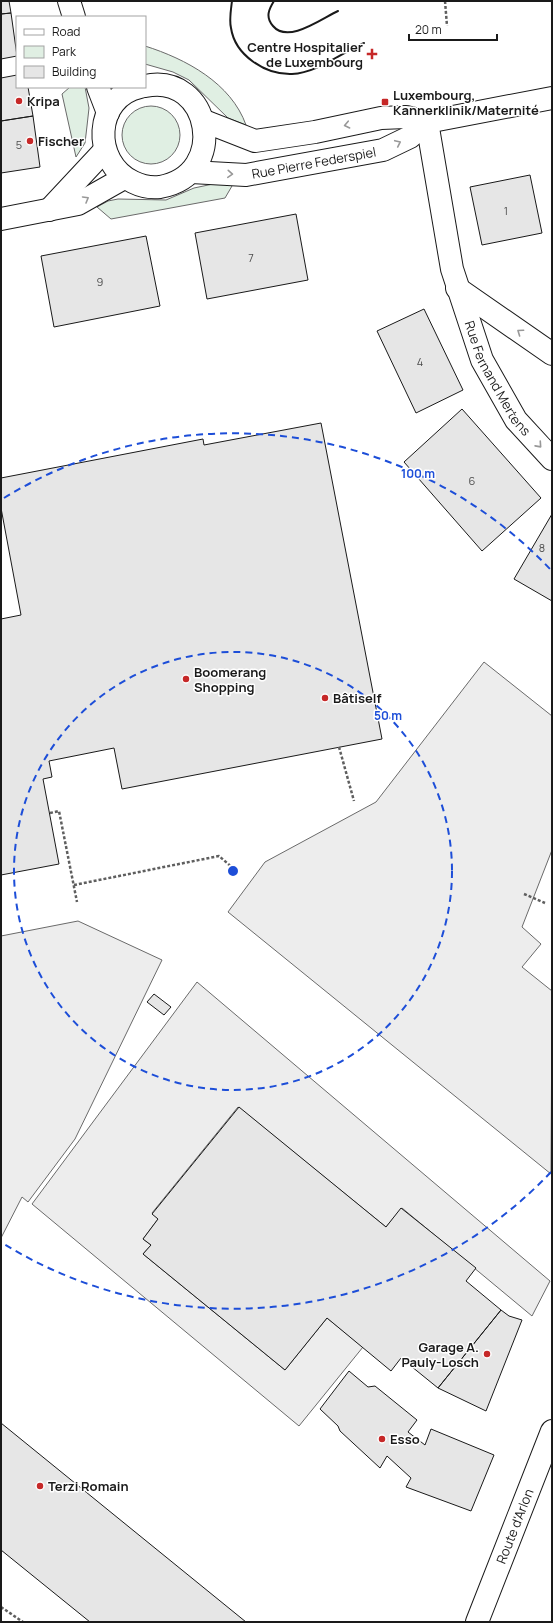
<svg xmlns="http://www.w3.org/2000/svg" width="553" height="1623" font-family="Manrope,sans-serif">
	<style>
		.green { fill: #e0efe3; stroke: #6a6a6a }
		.parking { fill: #ededed; stroke: #6a6a6a }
		.building { fill: #e6e6e6; stroke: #1a1a1a }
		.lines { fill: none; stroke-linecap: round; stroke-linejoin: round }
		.minor-casing { stroke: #1a1a1a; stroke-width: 24 }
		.tertiary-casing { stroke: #1a1a1a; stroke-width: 24 }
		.primary-casing { stroke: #1a1a1a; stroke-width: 24 }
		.path { stroke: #5f5f5f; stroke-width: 2.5; stroke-dasharray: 3 2; stroke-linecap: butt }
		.minor { stroke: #fff; stroke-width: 22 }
		.tertiary { stroke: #fff; stroke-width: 22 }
		.primary { stroke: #fff; stroke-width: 22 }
		.wall { stroke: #1a1a1a; stroke-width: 2 }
		.oneway { stroke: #989898 }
		.ring { fill: none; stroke: #1d4ed8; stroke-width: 2; stroke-dasharray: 7 5 }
		.poi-dot { fill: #c62828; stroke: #fff; stroke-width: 1.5 }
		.labels { text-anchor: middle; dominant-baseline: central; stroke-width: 3; stroke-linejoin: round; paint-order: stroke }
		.number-label { font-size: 11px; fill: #4d4d4d }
		.poi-label { font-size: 13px; font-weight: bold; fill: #1a1a1a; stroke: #fff; text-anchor: start }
		.street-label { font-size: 13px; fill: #1a1a1a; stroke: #fff }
		.centre { fill: #1d4ed8; stroke: #fff; stroke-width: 2 }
		.ring-label { font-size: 12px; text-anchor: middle; font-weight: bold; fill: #1d4ed8; stroke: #fff; stroke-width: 3; stroke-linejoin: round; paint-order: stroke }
	</style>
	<rect width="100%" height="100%" fill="#fff"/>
	<path class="green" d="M 145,46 C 186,59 231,83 246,125 L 228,118 L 189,80 L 173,72 L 145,64 Z
		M 70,87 L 85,87 L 89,108 L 87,126 L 85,143 L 76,157 L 62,94 Z
		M122 135a29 29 0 1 1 58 0a29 29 0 1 1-58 0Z
		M 213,184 L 226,184 L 232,186 L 225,198 L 111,219 L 97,207 L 108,201 L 118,199 L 166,200 L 194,188 Z"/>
	<path class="parking" d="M 484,662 L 552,716 L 552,850 L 522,927 L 541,944 L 522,967 L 552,991 L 551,1174 L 228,912 L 265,862 L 376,802 Z
		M 78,921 L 162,960 L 75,1139 L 28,1202 L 22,1197 L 1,1238 L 1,936 Z
		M 197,982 L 550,1281 L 532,1316 L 402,1208 L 386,1227 L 238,1107 L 152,1213 L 158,1219 L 143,1239 L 151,1245 L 143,1254 L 285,1370 L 327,1318 L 363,1347 L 299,1426 L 32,1204 Z"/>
	<path class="building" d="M 1,1 L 9,1 L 11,13 L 1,14 Z
		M 11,13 L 17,56 L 1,59 L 1,14 Z
		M 17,75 L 17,87 L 28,87 L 33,116 L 1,121 L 1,78 Z
		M 33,116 L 40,167 L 1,173 L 1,121 Z
		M 530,175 L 542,233 L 482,245 L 470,187 Z
		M 296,214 L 308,280 L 207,299 L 195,233 Z
		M 146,236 L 160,306 L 54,327 L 41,256 Z
		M 424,309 L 463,390 L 416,413 L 377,331 Z
		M 462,409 L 541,498 L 482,551 L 404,462 Z
		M 321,423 L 382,739 L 122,789 L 114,748 L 49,761 L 52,777 L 43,779 L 59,864 L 1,875 L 1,619 L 21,615 L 1,508 L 1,478 L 203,439 L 204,445 Z
		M 552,514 L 552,601 L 514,579 Z
		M 154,994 L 171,1007 L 164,1015 L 147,1002 Z
		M 239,1107 L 386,1227 L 401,1208 L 476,1268 L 466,1281 L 501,1310 L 438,1388 L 401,1358 L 391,1371 L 327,1318 L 285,1370 L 143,1254 L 151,1245 L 143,1239 L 158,1219 L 152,1214 Z
		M 501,1310 L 509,1316 L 522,1320 L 486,1411 L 438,1388 Z
		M 349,1371 L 368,1387 L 375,1386 L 417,1420 L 408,1432 L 425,1445 L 431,1429 L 494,1455 L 471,1511 L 406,1487 L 411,1478 L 387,1456 L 380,1468 L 340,1431 L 338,1426 L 320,1409 Z
		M 1,1423 L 246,1622 L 90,1622 L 1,1550 Z"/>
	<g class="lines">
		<defs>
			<g id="minor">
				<path id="s1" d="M 427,122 L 452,269 L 482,360 L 516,420 L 552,459"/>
				<path d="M 49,210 L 105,150"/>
				<path d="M 1,219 L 78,204 L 124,178"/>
				<path d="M 457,288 L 552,354"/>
			</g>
			<g id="tertiary">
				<path d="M 69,1 L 74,17"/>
				<path d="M 98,87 L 108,113"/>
				<path d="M 140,87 C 94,97 91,162 133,182 C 141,186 151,188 160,187 C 230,175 211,72 145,86"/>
				<path d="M 204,121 L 255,141 L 315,132 L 381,118 L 406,117 L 427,122 L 552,98"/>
				<path id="s2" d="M 191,172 L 246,175 L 383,150 L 410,137 L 427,122"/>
			</g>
			<g id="primary">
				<path id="s3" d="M 477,1622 L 552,1431"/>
			</g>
		</defs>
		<use href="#minor" class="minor-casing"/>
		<use href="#tertiary" class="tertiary-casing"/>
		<use href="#primary" class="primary-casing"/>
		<path class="path" d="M 445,1 L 447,26
			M 339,747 L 354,801
			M 50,813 L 59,811 L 77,902
			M 74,885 L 219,856 L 234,869
			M 524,894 L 545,903
			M 1,1607 L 23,1622"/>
		<use href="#minor" class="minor"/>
		<use href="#tertiary" class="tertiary"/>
		<use href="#primary" class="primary"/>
		<path class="wall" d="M 232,1 C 231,9 229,20 231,28 C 235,55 265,75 292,74 C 317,73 341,53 364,43
			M 274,1 C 269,9 265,17 273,26 C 288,44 321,19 338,11"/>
	</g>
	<defs><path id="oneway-chevron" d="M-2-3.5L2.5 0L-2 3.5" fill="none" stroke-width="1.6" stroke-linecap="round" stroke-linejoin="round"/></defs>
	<g class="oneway">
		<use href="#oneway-chevron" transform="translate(347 125) rotate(168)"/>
		<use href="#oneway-chevron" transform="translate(398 143) rotate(-25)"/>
		<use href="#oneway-chevron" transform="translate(230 174) rotate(4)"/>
		<use href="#oneway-chevron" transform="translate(86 199) rotate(-30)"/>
		<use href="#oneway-chevron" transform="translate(520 332) rotate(-145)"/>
		<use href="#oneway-chevron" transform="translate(539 445) rotate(48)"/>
	</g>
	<g class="ring">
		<circle cx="233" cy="871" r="219"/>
		<path d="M551 1172A438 438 0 0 1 4 1244M4 498A438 438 0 0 1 551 570"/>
	</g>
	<g class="poi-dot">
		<path d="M370 48h4v4h4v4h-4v4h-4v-4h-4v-4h4z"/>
		<circle cx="19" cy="101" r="4"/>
		<rect x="381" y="98" width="8" height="8" rx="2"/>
		<circle cx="30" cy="141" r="4"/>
		<circle cx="186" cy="679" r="4"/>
		<circle cx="325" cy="698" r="4"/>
		<circle cx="487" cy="1354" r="4"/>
		<circle cx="382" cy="1439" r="4"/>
		<circle cx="40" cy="1486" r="4"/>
	</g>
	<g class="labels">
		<g class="number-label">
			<text x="19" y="144">5</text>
			<text x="506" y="210">1</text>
			<text x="251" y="257">7</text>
			<text x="100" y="281">9</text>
			<text x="420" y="361">4</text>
			<text x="472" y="480">6</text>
			<text x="542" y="547">8</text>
		</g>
		<g class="poi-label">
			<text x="363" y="47" text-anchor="end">Centre Hospitalier<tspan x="363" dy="15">de Luxembourg</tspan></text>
			<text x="393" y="95">Luxembourg,<tspan x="393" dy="15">Kannerklinik/Maternité</tspan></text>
			<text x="27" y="101">Kripa</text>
			<text x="38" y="141">Fischer</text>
			<text x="194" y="672">Boomerang<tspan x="194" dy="15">Shopping</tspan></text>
			<text x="333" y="698">Bâtiself</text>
			<text x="479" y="1347" text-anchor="end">Garage A.<tspan x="479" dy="15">Pauly-Losch</tspan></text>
			<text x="390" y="1439">Esso</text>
			<text x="48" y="1486">Terzi Romain</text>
		</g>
		<g class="street-label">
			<text stroke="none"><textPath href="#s2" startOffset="124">Rue Pierre Federspiel</textPath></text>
			<text stroke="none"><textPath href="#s1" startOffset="268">Rue Fernand Mertens</textPath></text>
			<text stroke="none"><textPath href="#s3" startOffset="103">Route d'Arlon</textPath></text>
		</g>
	</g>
	<circle cx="233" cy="871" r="6" class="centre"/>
	<g class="ring-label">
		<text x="418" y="478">100 m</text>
		<text x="388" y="720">50 m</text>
	</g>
	<rect width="553" height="1623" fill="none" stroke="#1a1a1a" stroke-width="4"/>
	<rect x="16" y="16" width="130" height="72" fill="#ffffff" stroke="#a3a3a3"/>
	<rect x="24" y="29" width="20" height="6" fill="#ffffff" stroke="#a3a3a3"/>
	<text x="52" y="36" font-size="12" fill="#1a1a1a">Road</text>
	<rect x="24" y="46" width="20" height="12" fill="#e0efe3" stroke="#a3a3a3"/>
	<text x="52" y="56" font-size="12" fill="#1a1a1a">Park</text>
	<rect x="24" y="66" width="20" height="12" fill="#e6e6e6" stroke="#a3a3a3"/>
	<text x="52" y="76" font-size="12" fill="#1a1a1a">Building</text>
	<path d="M409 34v6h88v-6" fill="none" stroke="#1a1a1a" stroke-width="2"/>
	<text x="415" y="34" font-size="12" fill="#1a1a1a" stroke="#ffffff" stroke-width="3" paint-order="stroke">20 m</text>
</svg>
